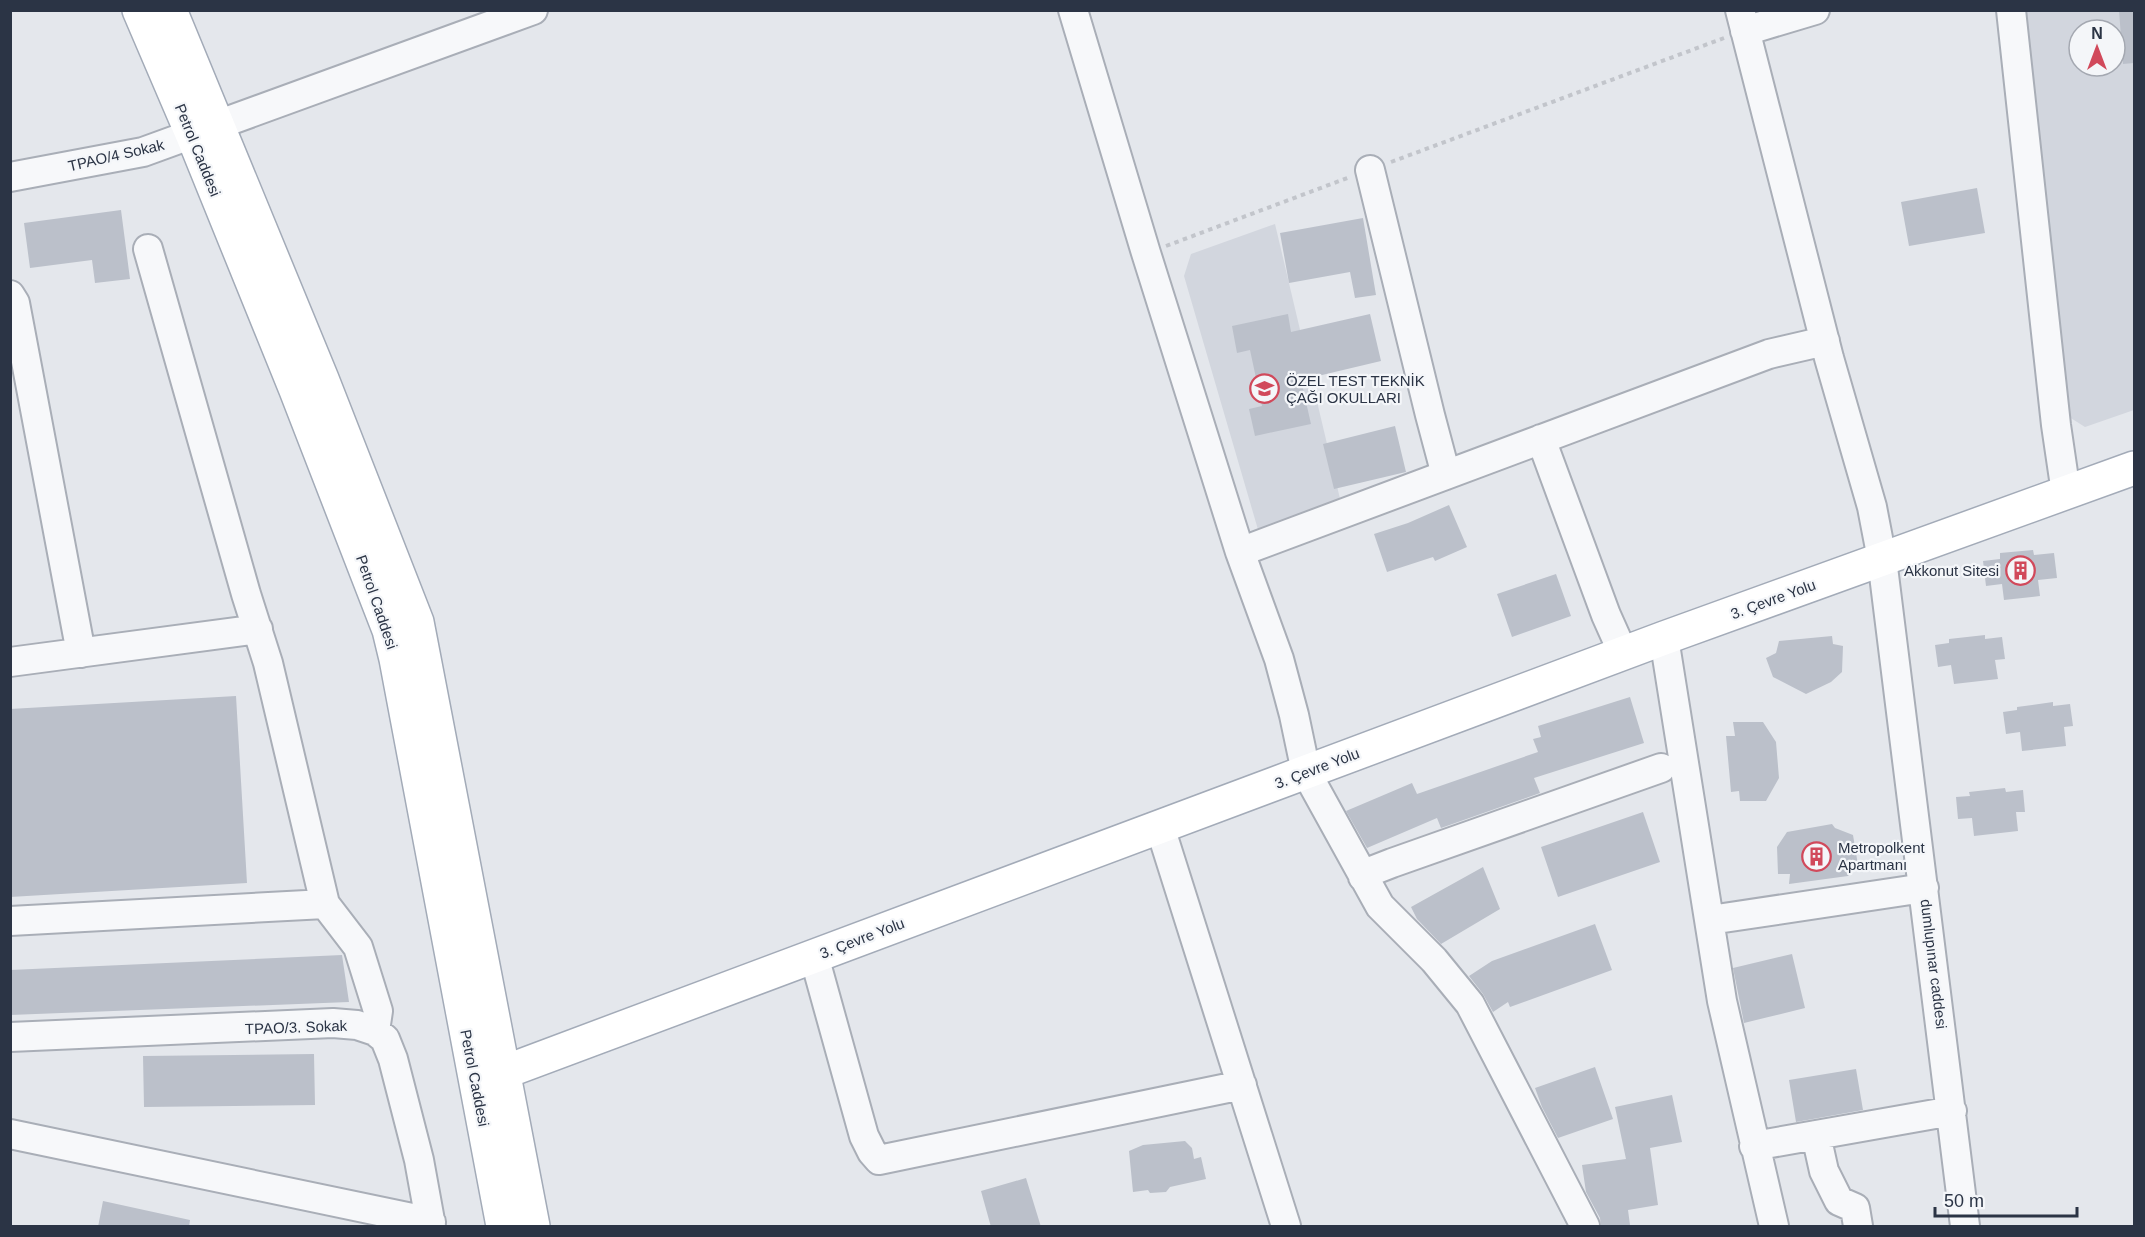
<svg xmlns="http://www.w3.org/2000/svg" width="2145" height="1237" font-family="Arial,sans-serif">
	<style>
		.built { fill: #d2d6de; fill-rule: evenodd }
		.building { fill: #bbc0ca }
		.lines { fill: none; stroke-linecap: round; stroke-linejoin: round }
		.minor-casing { stroke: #a9aeb7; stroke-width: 32 }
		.major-casing { stroke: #a3abb8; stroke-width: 36 }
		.path { stroke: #c2c5cb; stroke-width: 4; stroke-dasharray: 4.5 4.5; stroke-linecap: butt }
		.minor { stroke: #f7f8fa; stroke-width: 28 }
		.major { stroke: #fff; stroke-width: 33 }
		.labels { text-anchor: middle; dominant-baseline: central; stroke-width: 4.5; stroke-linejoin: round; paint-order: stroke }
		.street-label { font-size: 15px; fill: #2b3445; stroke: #f4f6f9 }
		.poi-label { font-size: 15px; fill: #2b3445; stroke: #f4f6f9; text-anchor: start }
	</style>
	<rect width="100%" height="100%" fill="#e4e7ec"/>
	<path class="built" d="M 2021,11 L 2134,11 L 2134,410 L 2085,427 L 2066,415 ZM 2079,30 L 2115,30 L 2115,66 L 2079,66 Z
		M 1275,224 L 1341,503 L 1259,533 L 1184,276 L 1191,254 Z"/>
	<path class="building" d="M 2119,10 L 2134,10 L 2134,63 L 2123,64 Z
		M 1977,188 L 1985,233 L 1909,246 L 1901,202 Z
		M 121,210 L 130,279 L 95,283 L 92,260 L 30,268 L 24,223 Z
		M 1363,218 L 1376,295 L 1355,298 L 1350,272 L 1289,283 L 1280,233 Z
		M 1288,314 L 1291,332 L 1370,314 L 1381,361 L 1301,380 L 1311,424 L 1255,436 L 1249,409 L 1262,406 L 1250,350 L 1237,353 L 1232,326 Z
		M 1395,426 L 1406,472 L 1334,489 L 1323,444 Z
		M 1449,505 L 1467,547 L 1435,561 L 1433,557 L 1387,572 L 1374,534 L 1408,523 Z
		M 2033,550 L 2034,555 L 2054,553 L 2057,578 L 2038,580 L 2040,596 L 2004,600 L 2002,584 L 1986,586 L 1983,561 L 2000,559 L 2000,553 Z
		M 1556,574 L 1571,616 L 1512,637 L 1497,594 Z
		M 1985,635 L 1985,639 L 2002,637 L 2005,659 L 1995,660 L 1998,679 L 1954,684 L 1951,665 L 1938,667 L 1935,645 L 1949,643 L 1949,639 Z
		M 1832,636 L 1833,644 L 1843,646 L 1842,672 L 1831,682 L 1806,694 L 1773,677 L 1766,658 L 1776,653 L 1779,641 Z
		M 236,696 L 247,883 L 10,897 L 10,709 Z
		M 1630,697 L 1644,743 L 1534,778 L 1540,793 L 1441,828 L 1437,818 L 1367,848 L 1346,811 L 1412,783 L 1417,794 L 1538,752 L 1533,739 L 1541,737 L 1538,726 Z
		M 2053,702 L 2053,706 L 2070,704 L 2073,726 L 2064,727 L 2066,746 L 2022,751 L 2020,732 L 2006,734 L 2003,712 L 2017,710 L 2017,707 Z
		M 1733,722 L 1763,722 L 1776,742 L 1779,778 L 1766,801 L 1740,801 L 1739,791 L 1731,792 L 1726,736 L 1735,736 Z
		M 2005,788 L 2006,792 L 2023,790 L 2025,812 L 2016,812 L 2018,831 L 1974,836 L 1972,818 L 1958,819 L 1956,797 L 1970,796 L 1969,792 Z
		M 1643,812 L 1660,862 L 1558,897 L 1541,847 Z
		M 1832,824 L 1835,828 L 1853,835 L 1858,865 L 1848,876 L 1789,884 L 1790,874 L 1778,874 L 1777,847 L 1787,832 Z
		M 1483,867 L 1500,909 L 1441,944 L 1417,919 L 1411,907 Z
		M 1595,924 L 1612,970 L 1510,1007 L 1508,1002 L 1493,1012 L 1483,994 L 1469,976 L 1492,961 Z
		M 1792,954 L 1805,1008 L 1744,1023 L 1733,968 Z
		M 342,955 L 349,1002 L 10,1015 L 10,970 Z
		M 314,1054 L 315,1105 L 144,1107 L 143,1056 Z
		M 1595,1067 L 1613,1119 L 1558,1138 L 1542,1107 L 1535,1088 Z
		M 1856,1069 L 1863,1110 L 1796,1122 L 1789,1080 Z
		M 1672,1095 L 1682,1142 L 1650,1148 L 1658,1205 L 1628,1210 L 1630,1225 L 1601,1227 L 1600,1218 L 1586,1192 L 1582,1165 L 1626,1159 L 1615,1107 Z
		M 1185,1141 L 1192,1148 L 1194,1159 L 1201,1157 L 1206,1179 L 1170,1187 L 1166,1192 L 1150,1193 L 1148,1190 L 1133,1192 L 1129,1151 L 1143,1145 Z
		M 1026,1178 L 1041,1227 L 991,1227 L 981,1191 Z
		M 103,1201 L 190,1220 L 189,1227 L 98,1227 Z"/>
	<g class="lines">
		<defs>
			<path id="minor" d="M 1073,10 L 1146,253 L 1240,552 L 1279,659 L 1294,715 L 1306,772 L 1380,906 L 1434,960 L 1470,1004 L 1585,1226
				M 1740,10 L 1829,358 L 1872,507 L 1882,559 L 1965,1226
				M 2011,10 L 2056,425 L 2066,493
				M 1745,31 L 1815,10
				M 1370,170 L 1430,415 L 1446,475
				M 10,177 L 143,152 L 533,10
				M 148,249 L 246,594 L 268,663 L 325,904 L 358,947 L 378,1011 L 375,1031
				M 10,295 L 15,303 L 81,653
				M 1541,439 L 1606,615 L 1623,653
				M 1240,552 L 1769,354 L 1825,341
				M 1664,638 L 1722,1001 L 1774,1226
				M 10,662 L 258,629
				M 1160,827 L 1286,1226
				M 1363,877 L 1374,870 L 1392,863 L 1661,768
				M 1710,920 L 1924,888
				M 10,921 L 325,904
				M 814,956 L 864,1136 L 872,1152 L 879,1160 L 1242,1085
				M 10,1037 L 333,1023 L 357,1025 L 375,1031 L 385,1039 L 393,1059 L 419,1160 L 431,1226
				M 10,1134 L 431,1222
				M 1816,1135 L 1824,1171 L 1839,1201 L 1855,1208 L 1858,1226
				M 1754,1146 L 1952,1111"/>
			<path id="major" d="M 139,10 L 193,136 L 296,390 L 389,630 L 396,659 L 503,1226
				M 170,10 L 322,379 L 417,622 L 533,1226
				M 502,1073 L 1664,638 L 2134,468"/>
		</defs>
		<use href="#minor" class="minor-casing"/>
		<use href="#major" class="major-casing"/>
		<path class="path" d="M 1391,162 L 1724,38
			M 1166,246 L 1350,177"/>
		<use href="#minor" class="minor"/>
		<use href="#major" class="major"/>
	</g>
	<defs>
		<symbol id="school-ring" viewBox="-11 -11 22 22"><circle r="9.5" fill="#f4f6f9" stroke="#d1495b" stroke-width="1.5"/><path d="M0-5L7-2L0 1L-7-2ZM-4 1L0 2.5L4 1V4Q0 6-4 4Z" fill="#d1495b"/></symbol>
		<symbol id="building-ring" viewBox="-11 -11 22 22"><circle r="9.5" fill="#f4f6f9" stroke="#d1495b" stroke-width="1.5"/><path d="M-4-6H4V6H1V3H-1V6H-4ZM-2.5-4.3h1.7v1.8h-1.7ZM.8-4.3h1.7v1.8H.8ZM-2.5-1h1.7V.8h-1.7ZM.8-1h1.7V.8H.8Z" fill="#d1495b"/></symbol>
	</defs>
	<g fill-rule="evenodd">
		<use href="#school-ring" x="1248" y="372" width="33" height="33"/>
		<use href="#building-ring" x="2004" y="554" width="33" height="33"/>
		<use href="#building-ring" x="1800" y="840" width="33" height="33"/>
	</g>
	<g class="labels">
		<g class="street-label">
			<text transform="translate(198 150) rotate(68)">Petrol Caddesi</text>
			<text transform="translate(116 155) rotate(-13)">TPAO/4 Sokak</text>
			<text transform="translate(1773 599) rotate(-20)">3. Çevre Yolu</text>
			<text transform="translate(377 602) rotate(71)">Petrol Caddesi</text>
			<text transform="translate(1317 768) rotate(-21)">3. Çevre Yolu</text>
			<text transform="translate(862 938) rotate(-21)">3. Çevre Yolu</text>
			<text transform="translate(1934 964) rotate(83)">dumlupınar caddesi</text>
			<text transform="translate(296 1027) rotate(-2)">TPAO/3. Sokak</text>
			<text transform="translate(475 1078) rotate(79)">Petrol Caddesi</text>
		</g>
		<g class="poi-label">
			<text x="1286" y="380">ÖZEL TEST TEKNİK<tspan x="1286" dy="17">ÇAĞI OKULLARI</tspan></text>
			<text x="1999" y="570" text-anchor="end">Akkonut Sitesi</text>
			<text x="1838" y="847">Metropolkent<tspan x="1838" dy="17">Apartmanı</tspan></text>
		</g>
	</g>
	<rect width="2145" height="1237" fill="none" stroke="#2b3445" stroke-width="24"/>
	<g transform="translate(2097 48)"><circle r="28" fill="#f4f6f9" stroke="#a4a8b1" stroke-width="1.5"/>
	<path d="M0-4.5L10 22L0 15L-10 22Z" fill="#d1495b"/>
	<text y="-9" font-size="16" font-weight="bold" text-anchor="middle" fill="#2b3445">N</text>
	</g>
	<path d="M1935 1207v9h142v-9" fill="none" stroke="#2b3445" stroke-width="3"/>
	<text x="1944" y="1207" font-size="18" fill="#2b3445" stroke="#f4f6f9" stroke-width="4.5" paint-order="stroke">50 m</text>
</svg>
